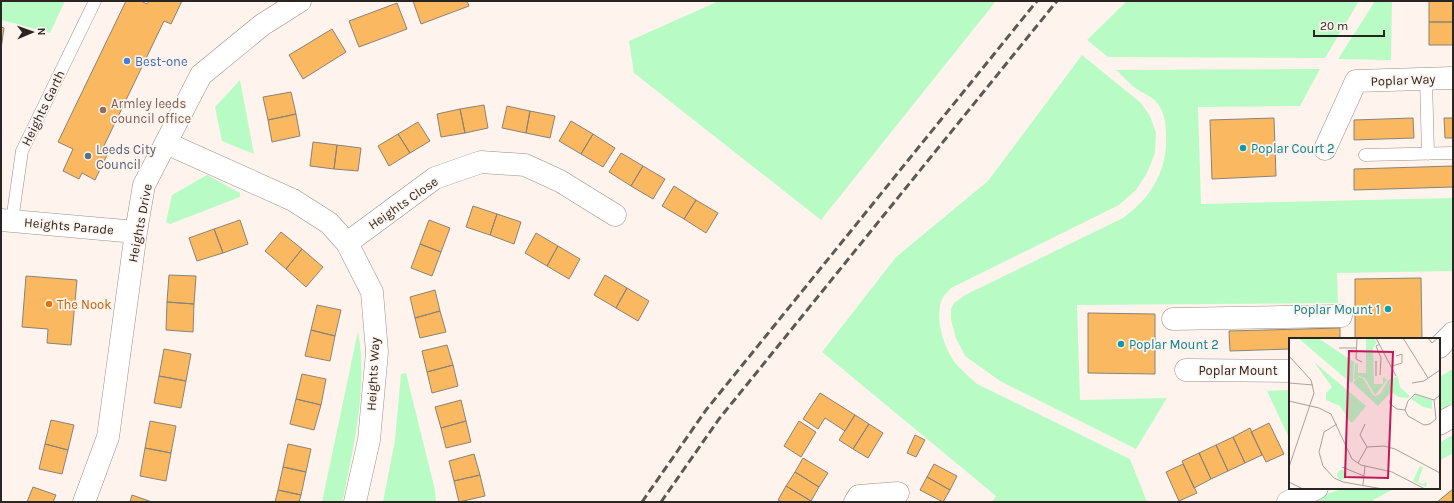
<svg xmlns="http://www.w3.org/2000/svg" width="1454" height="503" font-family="Karla,sans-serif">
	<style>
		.green { fill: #b8fbc5 }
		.building { fill: #fab960; stroke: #8a8278 }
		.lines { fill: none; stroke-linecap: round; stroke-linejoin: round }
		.lane-casing { stroke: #9a8f87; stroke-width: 13 }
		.street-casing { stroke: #9a8f87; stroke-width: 23 }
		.lane { stroke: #fff; stroke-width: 12 }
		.street { stroke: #fff; stroke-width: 22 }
		.rail { stroke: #5e5854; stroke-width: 3; stroke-dasharray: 8 4; stroke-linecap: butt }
		.shop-dot { fill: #3f7fe0; stroke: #fef4ed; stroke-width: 1.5 }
		.education-dot { fill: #8d6e63; stroke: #fef4ed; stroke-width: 1.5 }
		.culture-dot { fill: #0f9aa8; stroke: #fef4ed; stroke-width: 1.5 }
		.service-dot { fill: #5c6f8a; stroke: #fef4ed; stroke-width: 1.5 }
		.food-dot { fill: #e8710a; stroke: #fef4ed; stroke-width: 1.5 }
		.labels { text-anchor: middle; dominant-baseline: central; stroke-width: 3.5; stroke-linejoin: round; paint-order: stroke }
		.shop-label { font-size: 13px; fill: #366cbe; stroke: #fef4ed; text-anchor: start }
		.street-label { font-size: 13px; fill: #292522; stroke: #fef4ed }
		.education-label { font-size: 13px; fill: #785e54; stroke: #fef4ed; text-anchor: start }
		.culture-label { font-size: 13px; fill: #0d838f; stroke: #fef4ed; text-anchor: start }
		.service-label { font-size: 13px; fill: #4e5e75; stroke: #fef4ed; text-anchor: start }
		.food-label { font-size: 13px; fill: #c56008; stroke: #fef4ed; text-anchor: start }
		.inset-road { fill: none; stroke: #a9a19c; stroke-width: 1 }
		.view { fill: #c2185b; fill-opacity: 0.15; stroke: #c2185b; stroke-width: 2 }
		.inset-edge { fill: none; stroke: #292522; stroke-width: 2 }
	</style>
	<rect width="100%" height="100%" fill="#fef4ed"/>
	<path class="green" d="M 1,1 L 65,1 L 50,33 L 1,20 Z
		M 719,1 L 996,1 L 821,220 L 634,73 L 629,41 Z
		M 1127,1 L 1359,1 L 1325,58 L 1108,57 L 1087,40 Z
		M 1375,1 L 1392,1 L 1391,60 L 1338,59 Z
		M 1082,55 L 1141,103 L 1150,116 L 1156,133 L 1155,153 L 1147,173 L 1136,190 L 1119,205 L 951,288 C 949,291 945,294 943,297 C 933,317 944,349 957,365 C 963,372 971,378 977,384 L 1130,459 L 1147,502 L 992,502 L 996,496 L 822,352 L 896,257 L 988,181 Z
		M 1320,69 L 1300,106 L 1198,107 L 1201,204 L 1453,198 L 1453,271 L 1337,273 L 1338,303 L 1077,305 L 1080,400 L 1167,398 L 1136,449 L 1000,381 L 965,356 L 956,338 L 951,320 L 951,309 L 954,303 L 965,295 L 1123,218 C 1151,198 1168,170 1166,135 C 1166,124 1164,111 1157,103 C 1153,97 1142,93 1137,89 C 1129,84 1123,76 1116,70 Z
		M 240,80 L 254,154 L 222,141 L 215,107 Z
		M 207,175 L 240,193 L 240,197 L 170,224 L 166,222 L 172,195 Z
		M 358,331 C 368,386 354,445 343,499 L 342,502 L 322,502 Z
		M 1453,369 L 1453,404 L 1439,411 L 1439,377 Z
		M 406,373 L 435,490 L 436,502 L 383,502 L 395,440 L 401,374 Z
		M 1290,390 L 1290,440 L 1267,391 Z
		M 1453,435 L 1453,453 L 1439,461 L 1439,443 Z
		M 1344,488 L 1395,488 L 1370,502 L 1315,502 L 1324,495 Z"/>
	<path class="building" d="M 126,1 L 141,1 L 147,4 L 149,1 L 182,1 L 171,24 L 164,21 L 101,152 L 107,155 L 95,180 L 82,173 L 79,179 L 63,171 L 73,149 L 58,142 Z
		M 413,1 L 467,1 L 469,6 L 421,24 Z
		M 1429,1 L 1453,1 L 1453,22 L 1429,22 Z
		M 397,3 L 407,29 L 359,47 L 349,21 Z
		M 1429,22 L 1453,22 L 1453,45 L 1429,45 Z
		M 1,27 L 4,28 L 1,49 Z
		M 332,29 L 346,52 L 303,79 L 289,55 Z
		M 291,92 L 296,114 L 268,120 L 263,97 Z
		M 484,105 L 488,128 L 465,133 L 460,109 Z
		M 507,106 L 530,111 L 526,133 L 502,128 Z
		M 460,109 L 465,133 L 441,137 L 437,114 Z
		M 530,111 L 555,116 L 550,138 L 526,133 Z
		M 296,114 L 300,136 L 272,142 L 268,120 Z
		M 1274,118 L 1276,176 L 1212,179 L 1210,120 Z
		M 1413,118 L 1414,138 L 1354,140 L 1354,120 Z
		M 1444,118 L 1453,118 L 1453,138 L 1445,138 Z
		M 571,121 L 593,134 L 581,154 L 559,141 Z
		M 418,122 L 430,141 L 410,153 L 398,134 Z
		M 398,134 L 410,153 L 389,166 L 378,146 Z
		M 593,134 L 615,148 L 603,167 L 581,154 Z
		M 313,142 L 337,145 L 334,169 L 310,166 Z
		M 337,145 L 361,148 L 358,171 L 334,169 Z
		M 621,153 L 643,166 L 631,186 L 609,172 Z
		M 643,166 L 665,179 L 653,199 L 631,186 Z
		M 1453,166 L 1453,187 L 1354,190 L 1354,169 Z
		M 674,186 L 696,200 L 684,219 L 662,206 Z
		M 696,200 L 718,213 L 706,233 L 684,219 Z
		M 473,206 L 497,214 L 490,235 L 466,227 Z
		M 497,214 L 521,222 L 514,244 L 490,235 Z
		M 240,220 L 248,244 L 223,253 L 214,229 Z
		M 429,220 L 450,228 L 441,252 L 420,244 Z
		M 214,229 L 223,253 L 197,261 L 189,238 Z
		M 281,232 L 302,249 L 286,269 L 265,251 Z
		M 536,233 L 558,246 L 547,266 L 525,253 Z
		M 420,244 L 441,252 L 432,276 L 411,268 Z
		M 558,246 L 580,259 L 569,279 L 547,266 Z
		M 302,249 L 323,267 L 306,287 L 286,269 Z
		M 169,275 L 196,276 L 194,304 L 167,302 Z
		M 605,275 L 627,288 L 616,308 L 594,295 Z
		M 26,276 L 77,280 L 71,345 L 47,343 L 48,329 L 22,327 Z
		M 1421,278 L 1422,339 L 1355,339 L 1355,279 Z
		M 627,288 L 649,301 L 638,321 L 616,308 Z
		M 435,290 L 440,311 L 415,318 L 410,297 Z
		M 167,302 L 194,304 L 193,332 L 166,330 Z
		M 317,305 L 341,310 L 335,336 L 311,330 Z
		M 440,311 L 446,332 L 420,338 L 415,318 Z
		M 1088,313 L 1155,314 L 1155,374 L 1088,373 Z
		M 1340,328 L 1340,339 L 1290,339 L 1290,349 L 1230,351 L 1229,331 Z
		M 311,330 L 335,336 L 330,361 L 305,356 Z
		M 447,345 L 453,365 L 427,372 L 422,351 Z
		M 164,349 L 191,354 L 186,381 L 159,376 Z
		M 453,365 L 458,386 L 432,393 L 427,372 Z
		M 302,374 L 326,379 L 321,405 L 296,399 Z
		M 159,376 L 186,381 L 181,408 L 154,403 Z
		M 820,393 L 855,415 L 845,431 L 825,418 L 818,429 L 803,419 Z
		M 296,399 L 321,405 L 314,430 L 290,424 Z
		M 461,400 L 466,421 L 441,428 L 435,407 Z
		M 855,415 L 869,424 L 853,449 L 839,440 Z
		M 51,420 L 74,425 L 68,450 L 45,444 Z
		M 150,421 L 176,426 L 171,453 L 145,448 Z
		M 466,421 L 471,442 L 446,448 L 441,428 Z
		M 799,421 L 816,432 L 801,457 L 784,446 Z
		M 1269,423 L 1284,454 L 1266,462 L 1251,432 Z
		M 869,424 L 883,433 L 868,458 L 853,449 Z
		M 1250,428 L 1262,455 L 1245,463 L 1233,437 Z
		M 915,435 L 925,440 L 916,457 L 907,453 Z
		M 1233,437 L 1245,463 L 1228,471 L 1216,445 Z
		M 45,444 L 68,450 L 62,474 L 39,469 Z
		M 288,444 L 311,449 L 306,472 L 283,467 Z
		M 1216,445 L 1228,471 L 1211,479 L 1199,453 Z
		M 145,448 L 171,453 L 166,481 L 140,476 Z
		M 1199,453 L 1211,479 L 1194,488 L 1182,461 Z
		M 474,454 L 480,475 L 454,481 L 449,461 Z
		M 803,458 L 828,473 L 819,487 L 795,472 Z
		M 934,464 L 957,476 L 950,490 L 927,477 Z
		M 1183,464 L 1197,493 L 1179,501 L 1166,472 Z
		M 283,467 L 306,472 L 301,495 L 278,490 Z
		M 795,472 L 819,487 L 811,501 L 786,486 Z
		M 480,475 L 485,496 L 459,502 L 454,481 Z
		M 927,477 L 950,490 L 943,502 L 920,490 Z
		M 786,486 L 811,501 L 810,502 L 782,502 L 778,500 Z
		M 33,487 L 56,495 L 53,502 L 27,502 Z
		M 1453,489 L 1453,502 L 1437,502 Z
		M 278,490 L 301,495 L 299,502 L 275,502 Z
		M 132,495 L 152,502 L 130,502 Z"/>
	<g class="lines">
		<defs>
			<path id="lane" d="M 1426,79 L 1428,154
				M 1365,155 L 1453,153
				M 12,221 L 22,151 L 95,1"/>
			<path id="street" d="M 166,143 L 293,200 L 329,223 L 347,243 L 372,292 L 377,352 L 369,440 L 355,502
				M 1325,149 L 1356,81 L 1453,78
				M 1,220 L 136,232
				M 347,243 L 435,178 L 481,162 L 525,165 L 560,181 L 615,215
				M 1173,319 L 1341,316
				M 1439,347 L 1453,333
				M 1186,370 L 1290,371
				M 1439,424 L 1453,416
				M 84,502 L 108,437 L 136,232 L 144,185 L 201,75 L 262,25 L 300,1
				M 855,502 L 859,496 L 898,493
				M 1288,502 L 1317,488"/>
		</defs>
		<use href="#lane" class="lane-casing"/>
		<use href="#street" class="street-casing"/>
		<use href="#lane" class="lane"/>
		<use href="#street" class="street"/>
		<path class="rail" d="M 642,502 L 706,410 L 1037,1
			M 661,502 L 719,419 L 1057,1"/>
	</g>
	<circle class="shop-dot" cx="127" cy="61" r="4"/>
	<circle class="education-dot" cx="103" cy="110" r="4"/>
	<g class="culture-dot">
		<circle cx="1243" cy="148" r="4"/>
		<circle cx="1388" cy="309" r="4"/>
		<circle cx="1121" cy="344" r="4"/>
	</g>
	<circle class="service-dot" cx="88" cy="156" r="4"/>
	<circle class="food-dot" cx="49" cy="304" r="4"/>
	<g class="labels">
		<g class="shop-label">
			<text x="135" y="61">Best-one</text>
		</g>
		<g class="street-label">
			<text transform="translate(1403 80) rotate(-2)">Poplar Way</text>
			<text transform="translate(43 108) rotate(-64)">Heights Garth</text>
			<text transform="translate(403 203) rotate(-35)">Heights Close</text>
			<text transform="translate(140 223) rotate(-79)">Heights Drive</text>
			<text transform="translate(69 226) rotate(5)">Heights Parade</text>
			<text x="1238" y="370">Poplar Mount</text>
			<text transform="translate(373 374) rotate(-87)">Heights Way</text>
		</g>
		<g class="education-label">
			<text x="111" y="103">Armley leeds<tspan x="111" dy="15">council office</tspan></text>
		</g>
		<g class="culture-label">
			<text x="1251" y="148">Poplar Court 2</text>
			<text x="1380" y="309" text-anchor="end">Poplar Mount 1</text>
			<text x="1129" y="344">Poplar Mount 2</text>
		</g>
		<g class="service-label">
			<text x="96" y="149">Leeds City<tspan x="96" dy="15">Council</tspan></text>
		</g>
		<g class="food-label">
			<text x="57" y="304">The Nook</text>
		</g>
	</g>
	<g transform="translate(1289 338)">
		<rect width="151" height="151" fill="#fef4ed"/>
		<path d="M 9,0 L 29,0 L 65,24 L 64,43 L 62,45 ZM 77,0 L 85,0 L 88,4 L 84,10 L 85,46 L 94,46 L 94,39 L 98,42 L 86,57 L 76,40 L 70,38 L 65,42 L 66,25 L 69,26 L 69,35 L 77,35 ZM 25,24 L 77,68 L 64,84 L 61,84 L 51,68 L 37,62 L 37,55 L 43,49 ZM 109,38 L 111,49 L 121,58 L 119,60 L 110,59 L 102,54 L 89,68 L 64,45 L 69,39 L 74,40 L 84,57 L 87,58 L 92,55 L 99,42 ZM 127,57 L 143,62 L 143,71 L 134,69 L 122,61 ZM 131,128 L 134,129 L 129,144 L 134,146 L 136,144 L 138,145 L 137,149 L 124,143 ZM48 137a5 5 0 1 1 10 0a5 5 0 1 1-10 0Z" fill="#b8fbc5"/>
		<path class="inset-road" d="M 68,0 L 67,21 L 73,24M 87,0 L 107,38M 114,0 L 139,40M 139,0 L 143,5 L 149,0M 91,6 L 87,8 L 92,20 L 91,37M 50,10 L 67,10M 0,18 L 22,42 L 25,55 L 0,129M 103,28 L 113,25 L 113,16 L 107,18M 87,38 L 87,23M 0,45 L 24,47M 123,45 L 135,43 L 151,32M 101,62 L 101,66 L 108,71 L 116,72M 145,62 L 126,56 L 119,63 L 116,72 L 119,78 L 135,87 L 141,86 L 147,81M 0,63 L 30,70 L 42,76 L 63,121 L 72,127 L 103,134 L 136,151M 147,81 L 145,62 L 151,57M 48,86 L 35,94 L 30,114 L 34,128 L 45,140 L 54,144 L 94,151M 76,86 L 71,97 L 78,109M 69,125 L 78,109 L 95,108 L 106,111 L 151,135M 53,129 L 75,138M 0,144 L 14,151M 74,147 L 76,128"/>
		<path class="view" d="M 60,13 L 104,14 L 99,140 L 56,139 Z"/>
		<rect width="151" height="151" class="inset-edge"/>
	</g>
	<rect width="1454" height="503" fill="none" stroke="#292522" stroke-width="4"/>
	<g transform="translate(32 32) rotate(88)" stroke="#fef4ed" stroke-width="3" paint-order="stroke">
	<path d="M0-3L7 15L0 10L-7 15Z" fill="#292522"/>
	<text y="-6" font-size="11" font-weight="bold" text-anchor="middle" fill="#292522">N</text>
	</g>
	<path d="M1314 30v6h70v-6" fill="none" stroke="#292522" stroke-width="2"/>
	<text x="1320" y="30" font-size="12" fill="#292522" stroke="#fef4ed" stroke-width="3" paint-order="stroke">20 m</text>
</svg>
